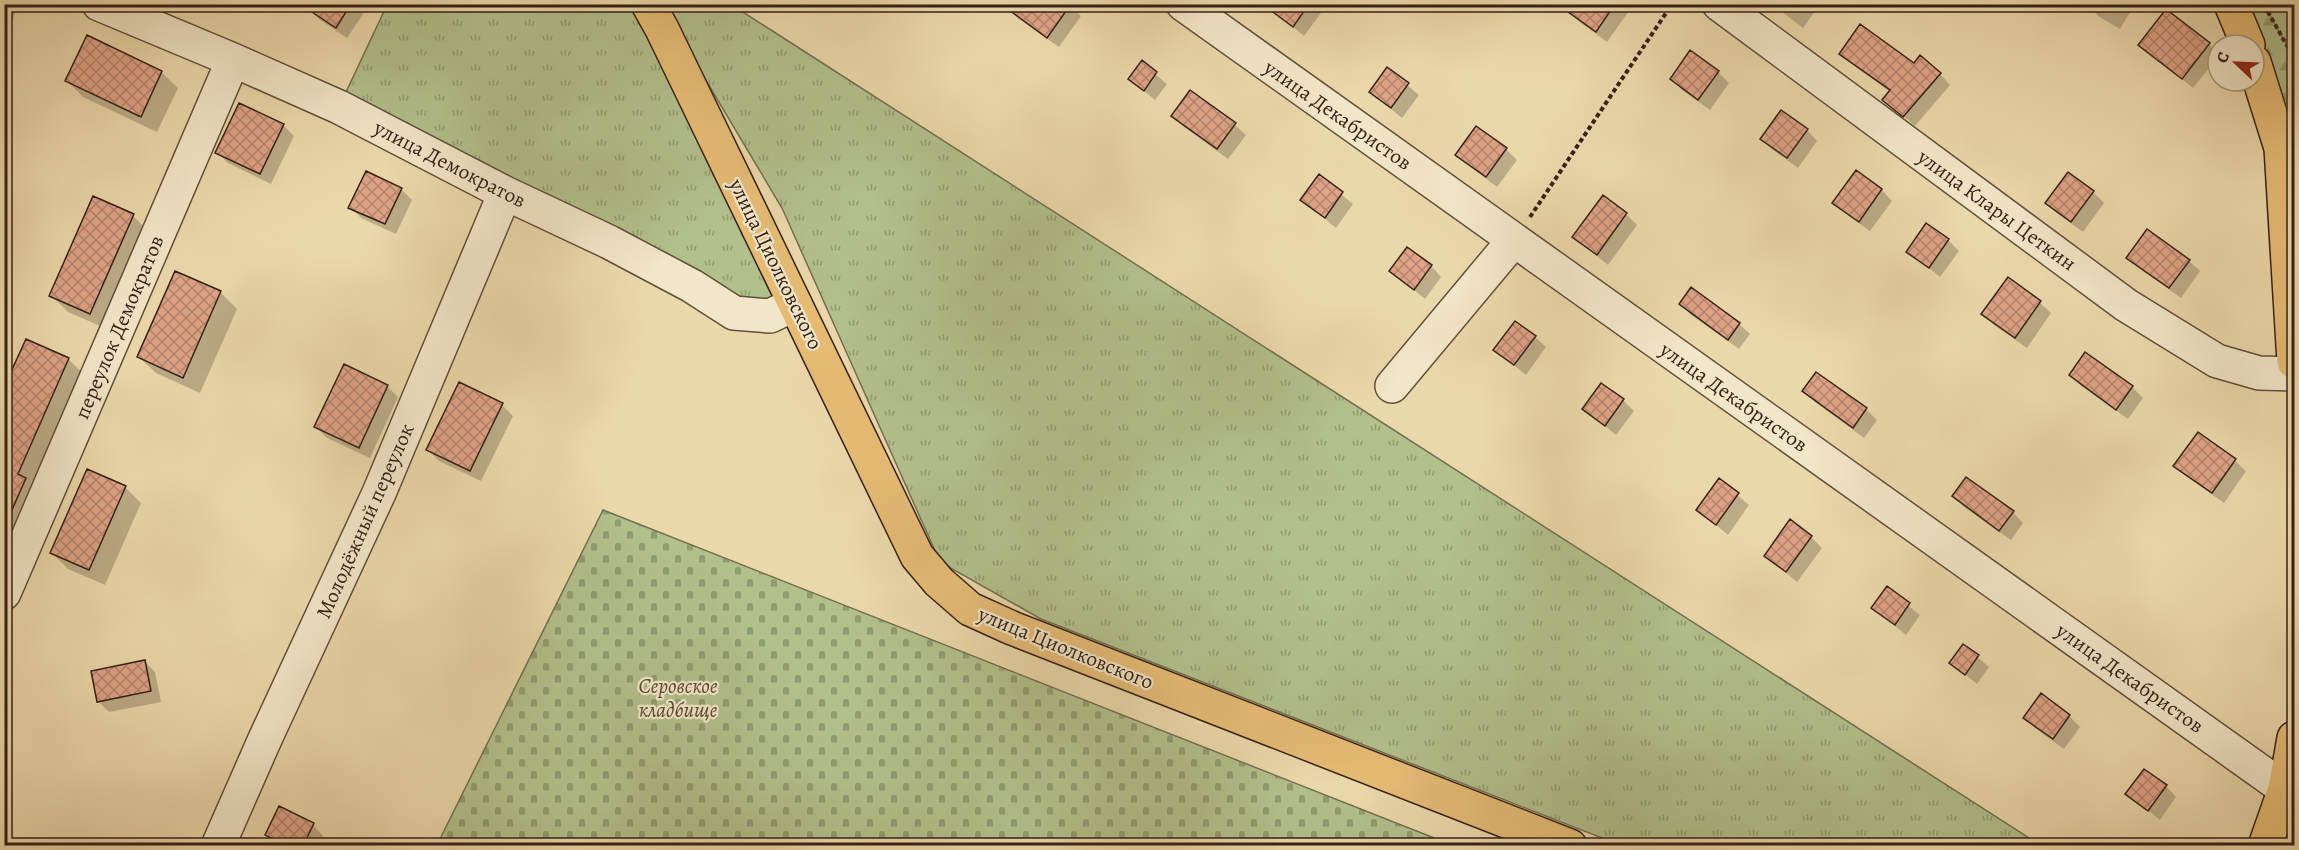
<svg xmlns="http://www.w3.org/2000/svg" width="2299" height="850" font-family="Alegreya,serif">
	<style>
		.grass { fill: url(#grass-tufts); stroke: #747052; stroke-width: 1.5 }
		.forest { fill: url(#forest-firs); stroke: #747052; stroke-width: 1.5 }
		.cemetery { fill: url(#cemetery-stones); stroke: #747052; stroke-width: 1.5 }
		.shadow { fill: #0003 }
		.building { fill: url(#building-cross-hatch); stroke: #352117; stroke-width: 1.5 }
		.lines { fill: none; stroke-linecap: round; stroke-linejoin: round }
		.minor-casing { stroke: #624f3c; stroke-width: 36 }
		.major-casing { stroke: #352117; stroke-width: 36 }
		.path { stroke: #352117; stroke-width: 4; stroke-dasharray: 4.5 3; stroke-linecap: butt }
		.minor { stroke: #f2e6c8; stroke-width: 33 }
		.major { stroke: #e6bc75; stroke-width: 33 }
		.labels { text-anchor: middle; dominant-baseline: central; stroke-width: 4.5; stroke-linejoin: round; paint-order: stroke }
		.street-label { font-size: 21px; fill: #352117; stroke: #f2e6c8 }
		.park-label { font-size: 21px; font-style: italic; fill: #544934; stroke: #f2e6c8 }
	</style>
	<defs>
		<pattern id="grass-tufts" width="24" height="20" patternUnits="userSpaceOnUse" patternTransform="scale(1.5)"><rect width="24" height="20" fill="#b2c08c"/><path d="M3 7l-1-3M5 7V3M7 7l1-3M15 17l-1-3M17 17v-4M19 17l1-3" fill="none" stroke="#929c71"/></pattern>
		<pattern id="forest-firs" width="22" height="20" patternUnits="userSpaceOnUse" patternTransform="scale(1.5)"><rect width="22" height="20" fill="#b2c08c"/><path d="M5 1l3.5 6h-7zM16 11l3.5 6h-7z" fill="#929c71"/></pattern>
		<pattern id="cemetery-stones" width="16" height="16" patternUnits="userSpaceOnUse" patternTransform="scale(1.5)"><rect width="16" height="16" fill="#b2c08c"/><path d="M2 7V4a2 2 0 0 1 4 0v3zM10 15v-3a2 2 0 0 1 4 0v3z" fill="#929c71"/></pattern>
		<pattern id="building-cross-hatch" width="8" height="8" patternUnits="userSpaceOnUse" patternTransform="scale(1.5)"><rect width="8" height="8" fill="#dea386"/><path d="M0 0l8 8M0 8l8-8" fill="none" stroke="#b5846d"/></pattern>
	</defs>
	<rect width="100%" height="100%" fill="#ebd8aa"/>
	<filter id="stains"><feTurbulence type="fractalNoise" baseFrequency=".00333" numOctaves="4"/><feColorMatrix values="0 0 0 0 .2 0 0 0 0 .09 0 0 0 0 .02 0 0 0 .5 -.17"/></filter>
	<radialGradient id="worn" r=".72"><stop offset=".6" stop-color="#630" stop-opacity="0"/><stop offset="1" stop-color="#630" stop-opacity=".3"/></radialGradient>
	<path class="grass" d="M 387,5 L 648,5 L 795,304 L 770,316 L 339,107 Z
		M 661,5 L 732,5 L 2040,845 L 1620,845 L 1041,619 L 940,562 L 782,208 Z
		M 2264,5 L 2291,5 L 2294,26 L 2294,58 Z"/>
	<path class="forest" d="M 2231,5 L 2264,5 L 2294,58 L 2294,129 L 2281,148 Z"/>
	<path class="cemetery" d="M 603,510 L 1452,845 L 437,845 Z"/>
	<path class="shadow" d="M 4,4 L 11,4 L 17,10 L 4,36 Z
		M 311,4 L 354,4 L 363,14 L 347,38 L 319,19 L 309,9 Z
		M 737,4 L 750,4 L 745,11 Z
		M 1068,4 L 1081,16 L 1059,47 L 1019,19 L 1008,8 Z
		M 1277,4 L 1312,4 L 1321,13 L 1304,36 L 1273,10 Z
		M 1575,4 L 1622,4 L 1629,11 L 1607,42 L 1581,23 L 1570,12 Z
		M 1772,4 L 1820,4 L 1803,28 Z
		M 2088,4 L 2135,4 L 2120,29 L 2098,16 Z
		M 2209,44 L 2218,53 L 2218,57 L 2193,88 L 2140,45 Z
		M 1691,52 L 1718,72 L 1729,83 L 1710,110 L 1682,90 L 1672,79 Z
		M 1841,53 L 1915,65 L 1940,74 L 1950,85 L 1915,126 L 1884,100 L 1890,92 L 1852,64 Z
		M 1142,63 L 1167,84 L 1155,100 L 1130,79 Z
		M 1388,69 L 1419,95 L 1402,118 L 1371,92 Z
		M 161,72 L 178,88 L 157,132 L 83,97 L 67,81 Z
		M 1190,92 L 1235,125 L 1246,135 L 1228,159 L 1184,127 L 1173,116 Z
		M 283,125 L 294,136 L 271,184 L 228,163 L 217,152 Z
		M 1807,130 L 1817,141 L 1798,168 L 1773,150 L 1762,139 Z
		M 1506,149 L 1517,160 L 1497,187 L 1468,165 L 1457,154 Z
		M 1856,172 L 1882,190 L 1892,201 L 1870,231 L 1845,213 L 1834,202 Z
		M 1319,176 L 1353,204 L 1336,228 L 1302,200 Z
		M 401,189 L 412,200 L 396,234 L 361,218 L 350,207 Z
		M 2093,192 L 2104,203 L 2083,232 L 2058,214 L 2047,203 Z
		M 1626,214 L 1637,225 L 1608,265 L 1574,237 Z
		M 133,216 L 149,232 L 107,329 L 68,312 L 51,295 Z
		M 1948,240 L 1959,251 L 1940,277 L 1908,251 Z
		M 2128,258 L 2189,261 L 2200,271 L 2181,298 L 2139,268 Z
		M 1431,266 L 1441,277 L 1425,299 L 1391,271 Z
		M 2008,279 L 2040,303 L 2051,313 L 2027,348 L 1994,325 L 1983,314 Z
		M 220,292 L 237,309 L 200,393 L 156,373 L 139,357 Z
		M 1681,304 L 1739,324 L 1750,334 L 1739,349 L 1691,315 Z
		M 1535,337 L 1546,347 L 1526,375 L 1495,350 Z
		M 2086,354 L 2132,387 L 2143,398 L 2128,419 L 2081,386 L 2071,375 Z
		M 68,359 L 88,378 L 4,590 L 4,391 Z
		M 460,384 L 502,405 L 513,416 L 481,481 L 439,461 L 428,450 Z
		M 387,386 L 398,397 L 370,458 L 327,438 L 316,427 Z
		M 1804,391 L 1866,409 L 1877,420 L 1864,438 L 1815,402 Z
		M 1623,400 L 1634,411 L 1616,435 L 1584,409 Z
		M 2198,434 L 2235,461 L 2246,471 L 2224,503 L 2186,476 L 2175,466 Z
		M 1719,480 L 1749,505 L 1728,535 L 1698,510 Z
		M 125,487 L 141,503 L 105,585 L 68,569 L 52,553 Z
		M 1954,496 L 2013,512 L 2023,523 L 2011,540 L 1964,507 Z
		M 1811,537 L 1822,548 L 1797,582 L 1766,556 Z
		M 1887,589 L 1920,615 L 1906,635 L 1873,608 Z
		M 1964,646 L 1989,667 L 1977,684 L 1951,663 Z
		M 144,661 L 155,672 L 161,702 L 109,712 L 98,701 Z
		M 2069,716 L 2080,727 L 2064,749 L 2035,728 L 2024,718 Z
		M 2166,786 L 2176,797 L 2160,820 L 2127,794 Z
		M 313,825 L 323,836 L 319,846 L 277,846 L 266,835 Z"/>
	<path class="building" d="M 300,4 L 351,4 L 336,28 Z
		M 1001,4 L 1071,4 L 1047,38 Z
		M 1262,4 L 1309,4 L 1293,27 Z
		M 1557,4 L 1615,4 L 1596,32 Z
		M 2166,9 L 2210,43 L 2182,79 L 2138,45 Z
		M 1860,24 L 1914,63 L 1920,55 L 1941,73 L 1903,117 L 1882,100 L 1890,90 L 1839,54 Z
		M 87,35 L 162,71 L 141,117 L 65,81 Z
		M 1690,50 L 1719,71 L 1698,100 L 1670,79 Z
		M 1142,60 L 1157,72 L 1144,91 L 1128,79 Z
		M 1387,67 L 1409,83 L 1391,108 L 1369,92 Z
		M 1190,90 L 1236,123 L 1217,149 L 1171,116 Z
		M 239,103 L 284,124 L 260,174 L 215,153 Z
		M 1781,110 L 1808,129 L 1787,158 L 1760,139 Z
		M 1476,126 L 1507,148 L 1486,177 L 1455,155 Z
		M 1856,170 L 1882,189 L 1859,222 L 1832,203 Z
		M 366,171 L 402,188 L 385,224 L 348,208 Z
		M 2068,172 L 2094,191 L 2071,222 L 2045,203 Z
		M 1319,174 L 1343,192 L 1325,218 L 1300,200 Z
		M 1603,195 L 1627,213 L 1597,255 L 1572,237 Z
		M 93,196 L 134,214 L 90,314 L 49,296 Z
		M 1926,223 L 1949,239 L 1929,268 L 1906,252 Z
		M 2147,229 L 2190,260 L 2169,288 L 2126,258 Z
		M 1407,247 L 1432,265 L 1414,290 L 1389,271 Z
		M 175,271 L 221,291 L 183,378 L 137,357 Z
		M 2008,277 L 2041,301 L 2015,338 L 1981,314 Z
		M 1691,287 L 1740,323 L 1728,340 L 1679,304 Z
		M 1515,321 L 1536,336 L 1514,365 L 1493,350 Z
		M 26,339 L 69,358 L 18,474 L 26,478 L 4,528 L 4,387 Z
		M 2085,352 L 2133,386 L 2116,410 L 2069,375 Z
		M 344,364 L 388,385 L 359,448 L 314,427 Z
		M 1816,372 L 1867,408 L 1853,428 L 1802,391 Z
		M 459,382 L 503,403 L 470,471 L 426,450 Z
		M 1601,383 L 1624,399 L 1605,426 L 1582,409 Z
		M 2198,432 L 2236,459 L 2212,493 L 2173,466 Z
		M 87,469 L 126,486 L 89,570 L 50,553 Z
		M 1966,477 L 2014,511 L 1999,531 L 1952,496 Z
		M 1719,478 L 1739,493 L 1716,525 L 1696,510 Z
		M 1790,519 L 1812,536 L 1786,572 L 1764,556 Z
		M 1887,586 L 1910,603 L 1895,625 L 1871,608 Z
		M 1963,644 L 1979,655 L 1965,675 L 1949,663 Z
		M 145,660 L 151,691 L 97,702 L 91,671 Z
		M 2041,693 L 2070,715 L 2053,739 L 2023,718 Z
		M 2144,769 L 2167,785 L 2148,811 L 2125,794 Z
		M 279,806 L 314,823 L 303,846 L 286,846 L 265,835 Z"/>
	<g class="lines">
		<defs>
			<path id="minor" d="M 99,4 L 233,60 L 339,107 L 505,193 L 609,242 L 692,286 L 734,313 L 770,316 L 795,304
				M 1183,4 L 2285,789
				M 1719,4 L 2126,305 L 2217,361 L 2259,373 L 2294,374
				M 1392,386 L 1514,240
				M 4,593 L 233,60
				M 218,846 L 265,739 L 379,493 L 505,193"/>
			<path id="major" d="M 648,4 L 662,29 L 917,556 L 939,582 L 970,609 L 1012,628 L 1570,846
				M 2231,4 L 2248,45
				M 2254,62 L 2281,148 L 2294,362
				M 2265,846 L 2285,789 L 2294,738"/>
		</defs>
		<use href="#minor" class="minor-casing"/>
		<use href="#major" class="major-casing"/>
		<path class="path" d="M 2264,5 L 2294,58
			M 1530,217 L 1672,4"/>
		<use href="#minor" class="minor"/>
		<use href="#major" class="major"/>
	</g>
	<g class="labels">
		<g class="street-label">
			<text transform="translate(1338 115) rotate(35)">улица Декабристов</text>
			<text transform="translate(450 164) rotate(27)">улица Демократов</text>
			<text transform="translate(1997 210) rotate(36)">улица Клары Цеткин</text>
			<text transform="translate(776 264) rotate(64)">улица Циолковского</text>
			<text transform="translate(119 327) rotate(-67)">переулок Демократов</text>
			<text transform="translate(1734 397) rotate(35)">улица Декабристов</text>
			<text transform="translate(365 521) rotate(-66)">Молодёжный переулок</text>
			<text transform="translate(1066 648) rotate(22)">улица Циолковского</text>
			<text transform="translate(2130 678) rotate(35)">улица Декабристов</text>
		</g>
		<g class="park-label">
			<text x="678" y="686">Серовское<tspan x="678" dy="24">кладбище</tspan></text>
		</g>
	</g>
	<rect width="2299" height="850" fill="none" stroke="#ebd8aa" stroke-width="24"/>
	<rect x="6" y="6" width="2287" height="838" fill="none" stroke="#352117" stroke-width="3"/>
	<rect x="12" y="12" width="2275" height="826" fill="none" stroke="#352117" stroke-width="1.5"/>
	<g transform="translate(2236 63) rotate(293)"><circle r="28" fill="#f2e6c8" stroke="#a69781" stroke-width="1.5"/>
	<path d="M0-4.5L10 22L0 15L-10 22Z" fill="#8f2418"/>
	<text y="-9" font-size="16" font-weight="bold" text-anchor="middle" fill="#352117">С</text>
	</g>
	<rect width="100%" height="100%" filter="url(#stains)"/>
	<rect width="100%" height="100%" fill="url(#worn)"/>
</svg>
